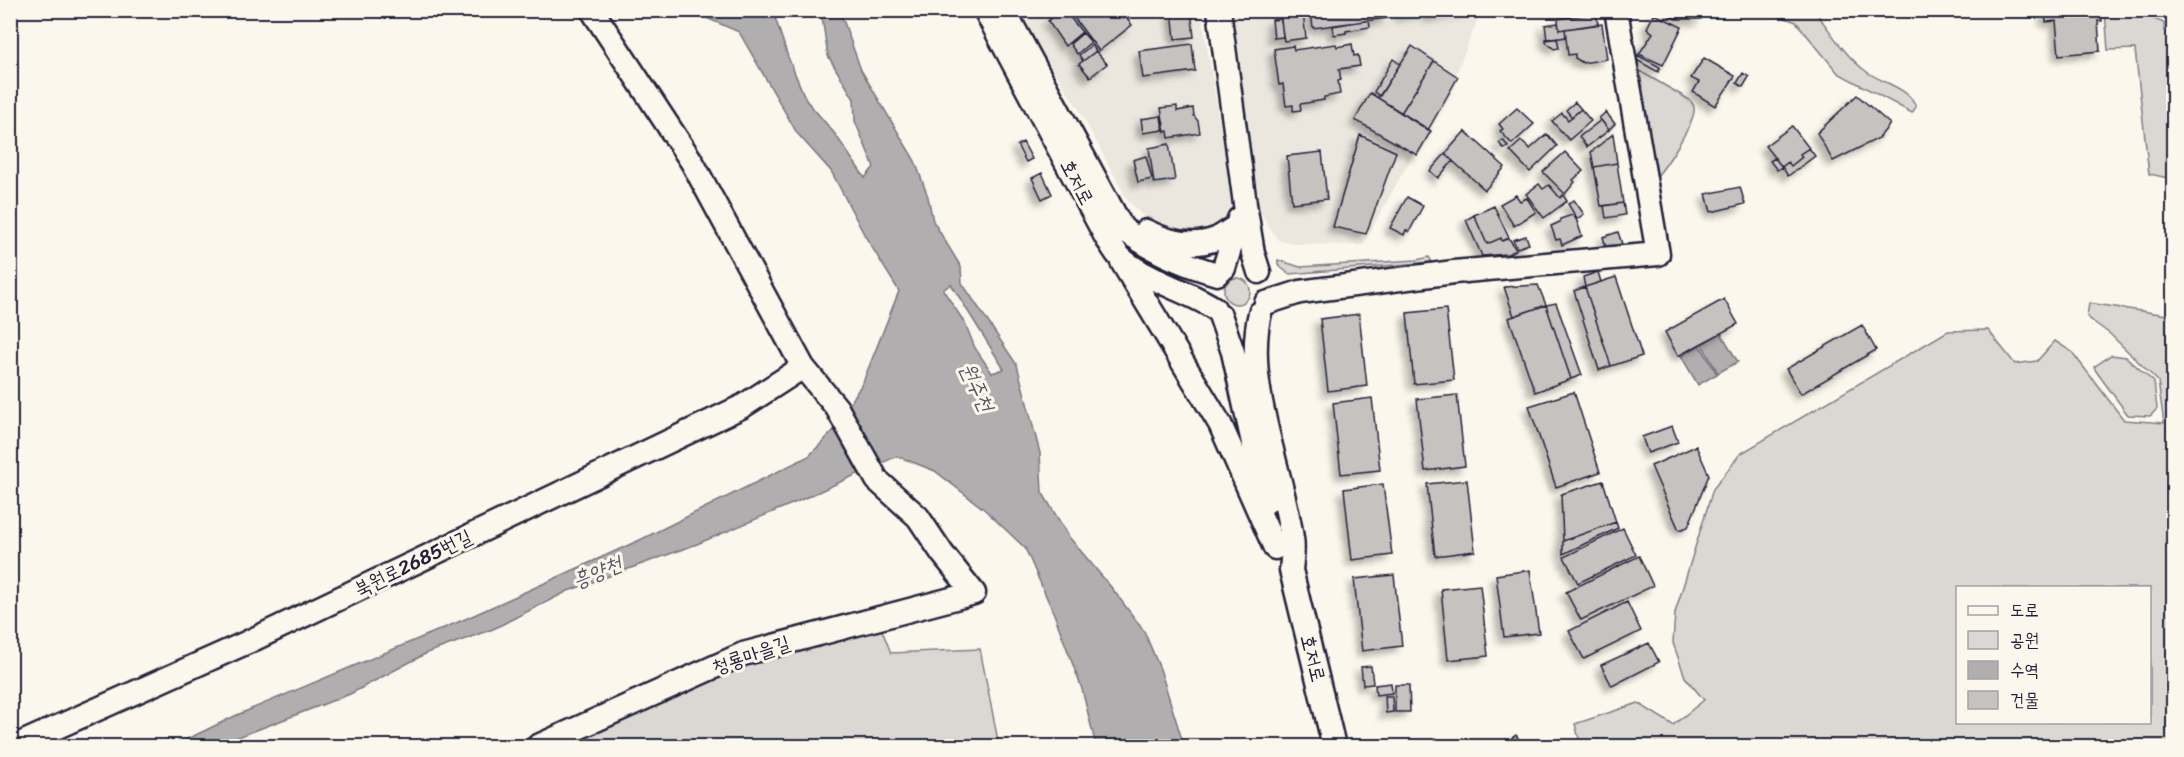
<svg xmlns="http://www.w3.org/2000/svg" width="2184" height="757" font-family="Sriracha,'Poor Story',sans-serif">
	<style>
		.built { fill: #ebe7df }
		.green { fill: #dbd8d3; stroke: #7e7d87; stroke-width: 1.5; fill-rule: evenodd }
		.water { fill: #b1aeb0; stroke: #787681; stroke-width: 1.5; fill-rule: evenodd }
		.building { fill: #c6c2c0; stroke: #22223b; stroke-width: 1.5; filter: url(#shadow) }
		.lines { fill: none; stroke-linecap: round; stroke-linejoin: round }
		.minor-casing { stroke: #22223b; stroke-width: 27 }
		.minor { stroke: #fbf7ec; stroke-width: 22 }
		.labels { text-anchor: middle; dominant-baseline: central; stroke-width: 6; stroke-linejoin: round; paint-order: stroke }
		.street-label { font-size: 20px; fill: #22223b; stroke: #fbf7ec }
		.water-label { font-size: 21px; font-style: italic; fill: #545364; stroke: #fbf7ec }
	</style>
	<defs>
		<filter id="shadow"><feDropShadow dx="-5.5" dy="5.5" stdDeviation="3" flood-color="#0004"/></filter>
	</defs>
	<rect width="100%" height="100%" fill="#fbf7ec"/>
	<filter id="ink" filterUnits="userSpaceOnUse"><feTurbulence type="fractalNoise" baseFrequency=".0167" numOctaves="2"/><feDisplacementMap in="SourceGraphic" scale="12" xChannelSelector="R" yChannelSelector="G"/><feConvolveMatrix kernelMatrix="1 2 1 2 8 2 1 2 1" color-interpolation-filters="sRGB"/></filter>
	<g filter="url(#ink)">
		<path class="built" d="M 1015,11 L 1201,11 L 1234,206 L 1226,222 L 1213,228 L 1180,234 L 1151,224 L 1128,201 L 1078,108 Z
			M 1233,11 L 1481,11 L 1454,79 L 1363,245 L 1293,244 L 1278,240 L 1256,206 Z"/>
		<path class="green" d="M 1745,11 L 1815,11 C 1830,31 1846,57 1867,72 C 1882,83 1910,88 1916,107 L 1912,113 L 1838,73 L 1796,22 L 1783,17 Z
			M 2105,11 L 2134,11 L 2164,23 L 2164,30 L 2173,34 L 2173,179 L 2149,174 L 2135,49 L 2108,50 Z
			M 1638,70 L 1688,99 C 1692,102 1695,106 1694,111 C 1693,125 1664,170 1653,180 Z
			M 1429,257 L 1432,262 L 1289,274 L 1278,265 L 1278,260 L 1300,267 L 1417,260 Z
			M1224 291a13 13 0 1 1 26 0a13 13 0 1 1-26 0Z
			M 2089,303 L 2173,316 L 2173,746 L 1581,746 L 1575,724 L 1638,703 L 1673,725 L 1704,700 L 1685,677 L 1673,643 L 1675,613 L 1713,489 L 1740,454 L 1948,331 L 1988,330 L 2015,364 L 2037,361 L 2055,341 L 2072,352 L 2124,420 L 2164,423 L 2158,381 L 2110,334 L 2087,317 ZM 1958,588 L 2150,588 L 2150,722 L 1958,722 Z
			M 2111,355 L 2126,357 L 2154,382 L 2157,409 L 2150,416 L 2128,415 L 2096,371 L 2094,367 Z
			M 881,628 L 891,653 L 980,649 L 999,746 L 554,746 L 708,675 Z"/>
		<path class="water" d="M 662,10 L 773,11 L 788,57 L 806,100 L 835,134 L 865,178 L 874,167 L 855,121 L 854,99 L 828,56 L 821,11 L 840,11 L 861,70 L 915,161 L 928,197 L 933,221 L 961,267 L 962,283 L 1017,365 L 1040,453 L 1042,492 L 1069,537 L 1111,587 L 1144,631 L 1160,669 L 1184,746 L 1096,746 L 1082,689 L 1054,614 L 1025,548 L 985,510 L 935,471 L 897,456 L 794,503 L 697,544 L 568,591 L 493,629 L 427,653 L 350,694 L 215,746 L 173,746 L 237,715 L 463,620 L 642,539 L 809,456 L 835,429 L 863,382 L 899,291 L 865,236 L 831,171 L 797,133 L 739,32 L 702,16 ZM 951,284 L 1004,369 L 992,373 L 975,348 L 965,323 L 943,290 Z
			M 1721,333 L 1738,362 L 1718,373 L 1702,344 Z
			M 1700,345 L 1717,374 L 1698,385 L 1681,356 Z"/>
		<path class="building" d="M 1061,10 L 1064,10 L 1082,32 L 1065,46 L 1048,21 Z
			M 1121,10 L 1132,25 L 1099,51 L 1069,11 Z
			M 1172,10 L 1191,10 L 1194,37 L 1175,39 Z
			M 1311,10 L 1386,10 L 1387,18 L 1313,28 Z
			M 1399,10 L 1469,10 L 1429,17 L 1428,11 L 1400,16 Z
			M 1657,10 L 1702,10 L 1701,19 L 1676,19 Z
			M 2045,10 L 2101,10 L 2102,21 L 2098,21 L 2100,51 L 2059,55 L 2056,21 L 2046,22 Z
			M 1303,12 L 1306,38 L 1284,41 L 1280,15 Z
			M 1596,13 L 1598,24 L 1559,30 L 1558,19 Z
			M 1654,14 L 1682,27 L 1663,65 L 1639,54 L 1653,33 L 1647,28 Z
			M 1281,19 L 1283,37 L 1274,38 L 1272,20 Z
			M 1369,20 L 1370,27 L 1346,31 L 1346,33 L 1334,35 L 1333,26 Z
			M 1558,23 L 1559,30 L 1565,29 L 1566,37 L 1547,40 L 1545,25 Z
			M 1602,24 L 1607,59 L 1583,63 L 1575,58 L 1575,54 L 1568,55 L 1565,29 Z
			M 1083,33 L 1091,42 L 1077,54 L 1070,44 Z
			M 1557,38 L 1559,48 L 1554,49 L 1546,42 L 1546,39 Z
			M 1192,44 L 1195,71 L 1143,78 L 1139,51 Z
			M 1336,44 L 1337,47 L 1352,44 L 1354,56 L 1358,55 L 1360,66 L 1339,69 L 1341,80 L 1338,81 L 1340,94 L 1324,97 L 1324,100 L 1300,104 L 1301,110 L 1293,111 L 1293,105 L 1286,106 L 1283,84 L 1279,85 L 1274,49 L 1293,46 L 1294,50 Z
			M 1092,45 L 1096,51 L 1083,61 L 1079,55 Z
			M 1412,46 L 1434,61 L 1401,113 L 1378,98 Z
			M 1096,51 L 1107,64 L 1090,77 L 1079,64 Z
			M 1637,55 L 1660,67 L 1658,72 L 1635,59 Z
			M 1704,58 L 1735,76 L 1715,106 L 1693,92 L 1699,82 L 1691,78 Z
			M 1393,59 L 1400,64 L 1380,96 L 1374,92 Z
			M 1434,61 L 1458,77 L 1428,130 L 1401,113 Z
			M 1743,73 L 1749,77 L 1743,87 L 1737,83 Z
			M 1370,93 L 1431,131 L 1417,155 L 1355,120 Z
			M 1857,95 L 1890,124 L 1879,138 L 1833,161 L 1817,133 Z
			M 1575,102 L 1581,109 L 1572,117 L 1566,110 Z
			M 1177,106 L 1177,111 L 1193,108 L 1194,116 L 1198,121 L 1200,133 L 1169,138 L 1168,131 L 1165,132 L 1161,108 Z
			M 1517,108 L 1534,124 L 1512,144 L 1500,131 L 1503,129 L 1499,124 Z
			M 1581,109 L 1591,121 L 1569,140 L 1552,121 L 1562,113 L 1568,120 Z
			M 1606,112 L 1615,124 L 1609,130 L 1599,118 Z
			M 1161,116 L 1163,130 L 1143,133 L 1141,119 Z
			M 1601,120 L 1609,130 L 1587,147 L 1579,137 Z
			M 1792,126 L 1809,148 L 1800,154 L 1802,157 L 1791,166 L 1788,162 L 1782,167 L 1765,146 Z
			M 1465,131 L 1505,167 L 1485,190 L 1445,154 Z
			M 1547,134 L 1557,146 L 1530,172 L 1510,151 L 1521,141 L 1530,149 Z
			M 1613,134 L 1617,163 L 1594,167 L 1591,152 Z
			M 1360,135 L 1396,152 L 1366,234 L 1333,227 Z
			M 1503,140 L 1508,147 L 1504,149 L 1499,143 Z
			M 1023,142 L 1032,159 L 1026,162 L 1017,145 Z
			M 1169,144 L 1175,180 L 1154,183 L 1149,148 Z
			M 1809,148 L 1815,156 L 1788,176 L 1782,167 L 1788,162 L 1791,166 L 1802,157 L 1800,154 Z
			M 1322,152 L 1327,199 L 1292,203 L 1287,156 Z
			M 1565,152 L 1583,171 L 1573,180 L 1575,182 L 1565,194 L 1543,172 Z
			M 1445,154 L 1453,161 L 1438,178 L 1430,171 Z
			M 1146,156 L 1152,179 L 1138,182 L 1133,160 Z
			M 1775,158 L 1782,167 L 1777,170 L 1770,161 Z
			M 1617,163 L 1623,203 L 1601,206 L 1594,167 Z
			M 1042,173 L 1052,194 L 1042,199 L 1032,178 Z
			M 1539,184 L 1543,189 L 1549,185 L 1560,198 L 1563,195 L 1567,201 L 1544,218 L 1526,194 Z
			M 1740,187 L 1745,204 L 1711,212 L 1706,194 Z
			M 1516,195 L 1520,201 L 1527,198 L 1536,212 L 1514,226 L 1500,204 Z
			M 1407,197 L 1423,206 L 1409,232 L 1406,230 L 1404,235 L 1390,228 Z
			M 1574,200 L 1584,214 L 1577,219 L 1568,204 Z
			M 1623,203 L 1625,215 L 1606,218 L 1604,206 Z
			M 1494,206 L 1509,238 L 1502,241 L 1501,238 L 1487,244 L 1474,215 Z
			M 1474,215 L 1487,244 L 1501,238 L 1502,241 L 1509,238 L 1516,250 L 1508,254 L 1482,256 L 1466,220 Z
			M 1572,215 L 1576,219 L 1582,236 L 1562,245 L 1560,239 L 1556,240 L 1551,226 L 1560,222 L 1560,219 Z
			M 1618,232 L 1622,244 L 1606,248 L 1603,237 Z
			M 1526,236 L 1529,244 L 1517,248 L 1513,240 Z
			M 1598,272 L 1601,282 L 1585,287 L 1583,277 Z
			M 1616,277 L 1642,356 L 1611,366 L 1585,287 Z
			M 1538,285 L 1546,305 L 1514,316 L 1504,287 Z
			M 1585,287 L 1611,366 L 1599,370 L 1574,291 Z
			M 1724,299 L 1738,324 L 1678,356 L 1665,332 Z
			M 1556,303 L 1582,375 L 1571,379 L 1546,305 Z
			M 1546,305 L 1571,379 L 1535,392 L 1509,318 Z
			M 1446,309 L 1454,380 L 1414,384 L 1407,313 Z
			M 1359,314 L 1367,386 L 1328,391 L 1320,319 Z
			M 1862,325 L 1876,350 L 1801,394 L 1786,369 Z
			M 1574,392 L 1600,472 L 1556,487 L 1529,406 Z
			M 1457,395 L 1465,466 L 1425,471 L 1417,399 Z
			M 1372,398 L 1380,470 L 1341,474 L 1333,403 Z
			M 1672,426 L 1678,442 L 1648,453 L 1642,437 Z
			M 1696,446 L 1709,475 L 1688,527 L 1679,530 L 1651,466 Z
			M 1467,480 L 1475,551 L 1435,556 L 1427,484 Z
			M 1603,481 L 1616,522 L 1563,541 L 1561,494 Z
			M 1383,484 L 1392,555 L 1352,560 L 1344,489 Z
			M 1616,522 L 1618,528 L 1563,554 L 1563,541 Z
			M 1623,528 L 1636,555 L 1578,583 L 1564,557 Z
			M 1639,556 L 1653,586 L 1581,620 L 1566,592 Z
			M 1530,570 L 1539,633 L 1504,637 L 1496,575 Z
			M 1394,575 L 1402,646 L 1362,651 L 1354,579 Z
			M 1480,585 L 1488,656 L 1448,660 L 1441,589 Z
			M 1627,602 L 1641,631 L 1584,659 L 1569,631 Z
			M 1649,643 L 1659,662 L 1612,686 L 1601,665 Z
			M 1371,666 L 1373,684 L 1363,685 L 1361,667 Z
			M 1391,683 L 1392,693 L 1376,695 L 1375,685 Z
			M 1395,685 L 1409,685 L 1410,712 L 1395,712 Z
			M 1385,696 L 1392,696 L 1393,712 L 1386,713 Z
			M 1516,735 L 1523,745 L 1520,746 L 1500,746 Z"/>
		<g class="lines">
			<defs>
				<path id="minor" d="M 985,10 L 1107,239 C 1111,244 1114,250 1118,255 C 1139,278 1187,290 1214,308
					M 1004,10 L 1122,228 C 1151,251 1182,264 1217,274
					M 1219,10 L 1245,204 L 1253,253 L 1259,272
					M 1146,231 C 1168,242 1192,248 1216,239 C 1223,236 1230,230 1237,226
					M 1122,262 L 1220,424 L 1275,548
					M 1224,268 L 1239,219
					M 1266,303 L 1300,292 L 1454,272 L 1658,254 L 1616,10
					M 1260,313 C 1243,382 1282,468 1292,538 C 1294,548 1292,559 1291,570 L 1334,746
					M 1220,315 L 1233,352 L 1266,502
					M 15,746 L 248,642 L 743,406 L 803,367
					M 538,746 L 743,654 L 974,593 L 942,553 L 918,517 L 877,480 L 837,408 L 803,367 L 692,162 L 592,10"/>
			</defs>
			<use href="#minor" class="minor-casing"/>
			<use href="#minor" class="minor"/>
		</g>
	</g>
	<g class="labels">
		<g class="street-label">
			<text transform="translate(1077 182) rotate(62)">호저로</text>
			<text transform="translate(413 563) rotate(-26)">북원로2685번길</text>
			<text transform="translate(751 655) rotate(-19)">청룡마을길</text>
			<text transform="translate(1313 658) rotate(76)">호저로</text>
		</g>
		<g class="water-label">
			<text transform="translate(977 387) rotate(65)">원주천</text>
			<text transform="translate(597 572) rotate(-22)">흥양천</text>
		</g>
	</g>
	<rect width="2184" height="757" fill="none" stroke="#fbf7ec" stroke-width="36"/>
	<rect x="18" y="18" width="2148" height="721" fill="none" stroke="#22223b" stroke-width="2" filter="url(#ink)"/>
	<rect x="1956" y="586" width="195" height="138" fill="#fbf7ec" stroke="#a4a2a5" stroke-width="1.5"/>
	<rect x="1968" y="606" width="30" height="9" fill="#fbf7ec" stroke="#a4a2a5" stroke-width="1.5"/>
	<text x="2010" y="616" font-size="18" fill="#22223b">도로</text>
	<rect x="1968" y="631" width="30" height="18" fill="#dbd8d3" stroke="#a4a2a5" stroke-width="1.5"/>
	<text x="2010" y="646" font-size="18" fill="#22223b">공원</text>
	<rect x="1968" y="661" width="30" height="18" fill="#b1aeb0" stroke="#a4a2a5" stroke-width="1.5"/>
	<text x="2010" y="676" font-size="18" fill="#22223b">수역</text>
	<rect x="1968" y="691" width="30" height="18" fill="#c6c2c0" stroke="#a4a2a5" stroke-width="1.5"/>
	<text x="2010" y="706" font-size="18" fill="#22223b">건물</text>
</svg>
